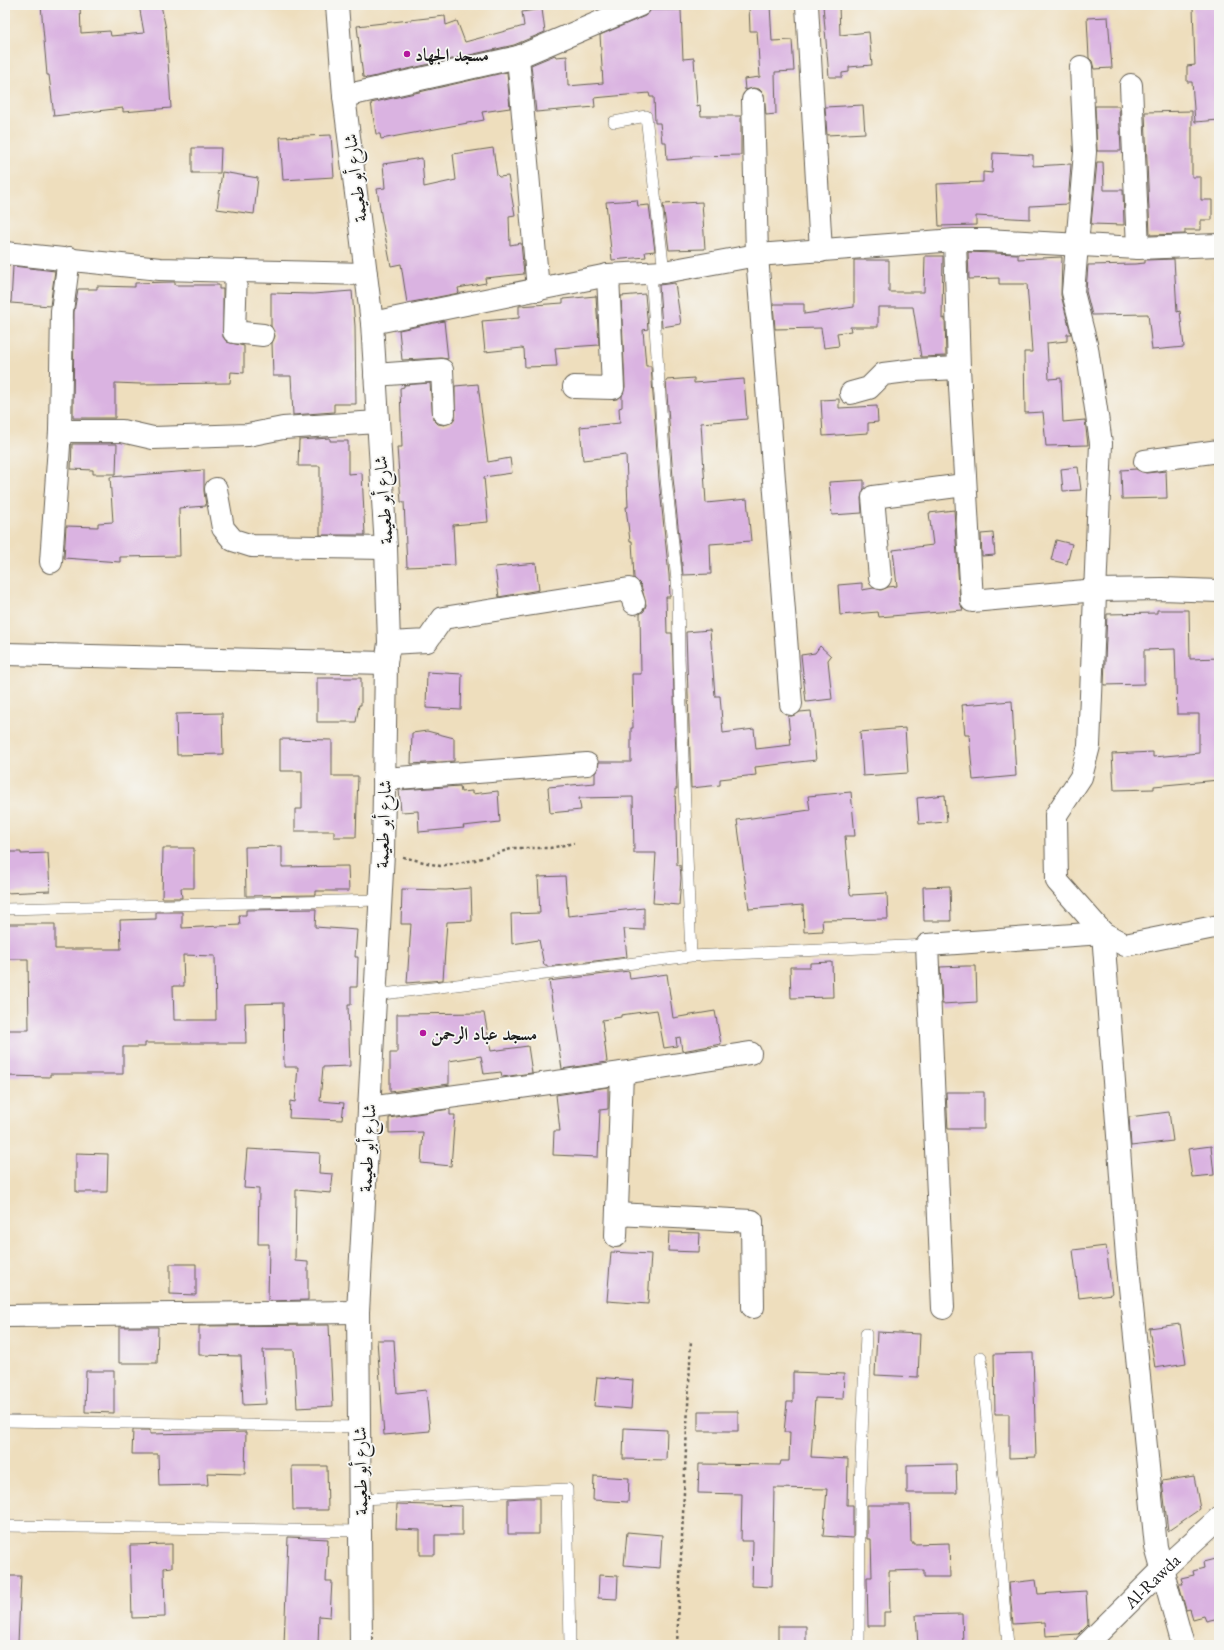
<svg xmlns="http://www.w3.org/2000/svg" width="1224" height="1650" font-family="'EB Garamond',Amiri,serif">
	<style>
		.building { fill: #dab3e1; fill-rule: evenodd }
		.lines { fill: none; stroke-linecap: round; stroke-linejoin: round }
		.service-casing { stroke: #666054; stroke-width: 12 }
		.minor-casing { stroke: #666054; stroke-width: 24 }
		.tertiary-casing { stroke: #666054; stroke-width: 24 }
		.path { stroke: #666054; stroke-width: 2.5; stroke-dasharray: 3 3; stroke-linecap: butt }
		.service { stroke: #fff; stroke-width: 11 }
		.minor { stroke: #fff; stroke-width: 22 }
		.tertiary { stroke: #fff; stroke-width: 22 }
		.poi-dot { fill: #b5179e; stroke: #f6f6f2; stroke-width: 1.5 }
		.labels { text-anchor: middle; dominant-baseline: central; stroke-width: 3.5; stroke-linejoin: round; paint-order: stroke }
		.poi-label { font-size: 18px; font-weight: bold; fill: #1c1c1c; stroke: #f6f6f2; text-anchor: start }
		.street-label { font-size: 18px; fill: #1c1c1c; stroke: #f6f6f2 }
	</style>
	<rect width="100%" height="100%" fill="#f6f6f2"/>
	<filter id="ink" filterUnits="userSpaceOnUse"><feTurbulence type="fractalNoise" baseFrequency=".025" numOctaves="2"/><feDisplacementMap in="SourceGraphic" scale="8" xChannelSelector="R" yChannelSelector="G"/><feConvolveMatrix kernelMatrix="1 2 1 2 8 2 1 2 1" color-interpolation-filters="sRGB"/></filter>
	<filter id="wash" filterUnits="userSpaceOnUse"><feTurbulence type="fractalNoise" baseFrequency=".012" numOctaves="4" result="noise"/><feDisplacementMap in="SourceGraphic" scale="16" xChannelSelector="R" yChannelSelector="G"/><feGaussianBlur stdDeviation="0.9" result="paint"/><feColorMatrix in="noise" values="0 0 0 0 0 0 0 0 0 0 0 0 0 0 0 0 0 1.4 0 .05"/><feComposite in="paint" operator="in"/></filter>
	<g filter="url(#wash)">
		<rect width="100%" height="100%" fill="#eedebd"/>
		<g id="blocks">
			<path class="building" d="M 41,5 L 80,5 L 81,33 L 110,31 L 111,36 L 144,33 L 139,5 L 161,5 L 166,29 L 171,108 L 123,112 L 123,108 L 54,116 L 49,75 L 47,75 Z
				M 770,5 L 772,41 L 792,40 L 794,71 L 775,72 L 776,114 L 766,115 L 764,94 L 759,89 L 753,88 L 745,90 L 744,79 L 760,77 L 757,31 L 750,31 L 749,6 Z
				M 823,5 L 839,5 L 840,35 L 869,32 L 872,65 L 849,67 L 849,72 L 842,73 L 842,77 L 829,77 Z
				M 1219,6 L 1219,120 L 1195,122 L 1192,82 L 1187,82 L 1187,66 L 1195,65 L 1193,7 Z
				M 542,9 L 545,32 L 514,45 L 368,78 L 363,77 L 357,26 L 445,16 L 446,25 L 457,21 L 465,42 L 524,26 L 522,12 Z
				M 651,10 L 681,10 L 683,59 L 694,58 L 697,106 L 700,105 L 701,116 L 741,116 L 741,155 L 692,156 L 692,158 L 667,160 L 666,142 L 662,142 L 660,123 L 655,123 L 654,97 L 650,97 L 649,93 L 594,98 L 595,107 L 536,112 L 531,65 L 555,55 L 556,57 L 567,56 L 568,86 L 603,83 L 600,35 L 645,16 Z
				M 1108,17 L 1112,68 L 1094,69 L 1092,61 L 1089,58 L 1087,18 Z
				M 507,72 L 510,108 L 482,112 L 484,120 L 381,139 L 380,134 L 376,134 L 371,103 Z
				M 863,105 L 865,133 L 827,135 L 825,107 Z
				M 1095,106 L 1119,106 L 1121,151 L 1097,151 Z
				M 1192,111 L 1192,177 L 1201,177 L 1201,200 L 1212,200 L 1212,220 L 1201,220 L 1201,230 L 1185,230 L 1185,234 L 1150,235 L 1145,112 Z
				M 331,135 L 334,177 L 283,180 L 280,137 Z
				M 192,148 L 221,148 L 220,173 L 192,173 Z
				M 493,148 L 497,175 L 499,177 L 508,176 L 515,215 L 509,216 L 510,245 L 521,243 L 524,274 L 485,278 L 486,283 L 458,288 L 459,293 L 407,303 L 401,264 L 391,266 L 382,220 L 377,189 L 385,188 L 383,164 L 422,158 L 424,187 L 456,180 L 453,154 Z
				M 993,153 L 1033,155 L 1033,166 L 1071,164 L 1068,204 L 1030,206 L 1030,219 L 976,216 L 976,225 L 939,226 L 937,184 L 983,182 L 983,172 L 992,173 Z
				M 1097,162 L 1103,162 L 1104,190 L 1123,190 L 1124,225 L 1091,224 Z
				M 222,172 L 258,178 L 254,214 L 217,209 Z
				M 637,200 L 638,206 L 649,205 L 655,251 L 645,252 L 646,257 L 612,260 L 606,202 Z
				M 702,202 L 705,249 L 669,250 L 663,204 Z
				M 968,252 L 1018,254 L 1018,259 L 1062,257 L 1061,295 L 1071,334 L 1067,334 L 1067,341 L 1047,343 L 1049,379 L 1061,378 L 1063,422 L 1085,420 L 1088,445 L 1046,446 L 1043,412 L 1025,413 L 1024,352 L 1032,352 L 1027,284 L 999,284 L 999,278 L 969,279 Z
				M 925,256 L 943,256 L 942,319 L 945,318 L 946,356 L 921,357 L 913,307 L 878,307 L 878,327 L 850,327 L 851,331 L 837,333 L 839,346 L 824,348 L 821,328 L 775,329 L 773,304 L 804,304 L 804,314 L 854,307 L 854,260 L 889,260 L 889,292 L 924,292 Z
				M 1174,259 L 1177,312 L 1180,311 L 1184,347 L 1152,350 L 1148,314 L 1092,315 L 1086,291 L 1088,265 L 1135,264 L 1145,263 L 1145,260 Z
				M 13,266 L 55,271 L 50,306 L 11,303 Z
				M 172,282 L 175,282 L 175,285 L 219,285 L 219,289 L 223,289 L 223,337 L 227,342 L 244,346 L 244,373 L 231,372 L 230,383 L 140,384 L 115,383 L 115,418 L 73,418 L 74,312 L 78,289 L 97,289 L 97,286 L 135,287 L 135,283 Z
				M 675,283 L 681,324 L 662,327 L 659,285 Z
				M 352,291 L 355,326 L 356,404 L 334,404 L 334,412 L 293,415 L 291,376 L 273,376 L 272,343 L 275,336 L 271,326 L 271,293 L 313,294 Z
				M 645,294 L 648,329 L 643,330 L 646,366 L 651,366 L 659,480 L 669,575 L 670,597 L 666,597 L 667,633 L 672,633 L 677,789 L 675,789 L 677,865 L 680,865 L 681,878 L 679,905 L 653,903 L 656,853 L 634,853 L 633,797 L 579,798 L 581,810 L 550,813 L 548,787 L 595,783 L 595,773 L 598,769 L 599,762 L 631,762 L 631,728 L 633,728 L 632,674 L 641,674 L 640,614 L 644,611 L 646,605 L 641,585 L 634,578 L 632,541 L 630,541 L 626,507 L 628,507 L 626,455 L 583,460 L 580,427 L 620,423 L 619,408 L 622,407 L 622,396 L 625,387 L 621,296 Z
				M 596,296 L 599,345 L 555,348 L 557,366 L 525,367 L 524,349 L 522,348 L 485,352 L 482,321 L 519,318 L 519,306 L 563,303 L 563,299 Z
				M 444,321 L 448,359 L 441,358 L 402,360 L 399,330 Z
				M 694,378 L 694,383 L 744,379 L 747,419 L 701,423 L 706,503 L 747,499 L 751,541 L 710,544 L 711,574 L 683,575 L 673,478 L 666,380 Z
				M 430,383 L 433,419 L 438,424 L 444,425 L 451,423 L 455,418 L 455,386 L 478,384 L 488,462 L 510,458 L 512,473 L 484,477 L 488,522 L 453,525 L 455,565 L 407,567 L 404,502 L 401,502 L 397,447 L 402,447 L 400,388 L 404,387 L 404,385 Z
				M 839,399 L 839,408 L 877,406 L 878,422 L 868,423 L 868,433 L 823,436 L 821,400 Z
				M 330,438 L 330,441 L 348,441 L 348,474 L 362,473 L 365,535 L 320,535 L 320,466 L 298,466 L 299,440 Z
				M 72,444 L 117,444 L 116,474 L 93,474 L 93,470 L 71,469 Z
				M 1078,467 L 1081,490 L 1063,491 L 1061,469 Z
				M 1136,469 L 1146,473 L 1166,471 L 1167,498 L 1122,499 L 1121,470 Z
				M 204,470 L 204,491 L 206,506 L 179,508 L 180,556 L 120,557 L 120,562 L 64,558 L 66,526 L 98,527 L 98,523 L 113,522 L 110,477 Z
				M 864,480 L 864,488 L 861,498 L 862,513 L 832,515 L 829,482 Z
				M 954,510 L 960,602 L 963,610 L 879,617 L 878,612 L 840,615 L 838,585 L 862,583 L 862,590 L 874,588 L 881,590 L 888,587 L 897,586 L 893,550 L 933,545 L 929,513 Z
				M 993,533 L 995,555 L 982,556 L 981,534 Z
				M 1056,540 L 1072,544 L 1067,564 L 1051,560 Z
				M 536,563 L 539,590 L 499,597 L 495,567 Z
				M 1157,610 L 1189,610 L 1190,659 L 1219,658 L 1219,780 L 1154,786 L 1154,789 L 1114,790 L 1112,754 L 1153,752 L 1153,757 L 1199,753 L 1199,714 L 1177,714 L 1175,649 L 1144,650 L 1144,684 L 1104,685 L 1107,614 L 1157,613 Z
				M 710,630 L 715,696 L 720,696 L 723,733 L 754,729 L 756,749 L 791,745 L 788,716 L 792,716 L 800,712 L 811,711 L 816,760 L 755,767 L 756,775 L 720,779 L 720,785 L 691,788 L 686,632 Z
				M 820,646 L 831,656 L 828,660 L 832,699 L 806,702 L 801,655 L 815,653 Z
				M 427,672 L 462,674 L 461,710 L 426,708 Z
				M 317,678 L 361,678 L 361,705 L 359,705 L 356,722 L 317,722 Z
				M 1012,701 L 1016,776 L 973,780 L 969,735 L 965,735 L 962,705 Z
				M 222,713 L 223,754 L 177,755 L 176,714 Z
				M 905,728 L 908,773 L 863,776 L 860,732 Z
				M 427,731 L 454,738 L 454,761 L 411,764 L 412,733 Z
				M 280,739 L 332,740 L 332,776 L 358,776 L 356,837 L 334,837 L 334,831 L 295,831 L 295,809 L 302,809 L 302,771 L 280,771 Z
				M 460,786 L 461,792 L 472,791 L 472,794 L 498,791 L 500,822 L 463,826 L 464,828 L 419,832 L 418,811 L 401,812 L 399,790 Z
				M 851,792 L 855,836 L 845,836 L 850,893 L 851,895 L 887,893 L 888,919 L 822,920 L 823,931 L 804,932 L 803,905 L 749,909 L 737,820 L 810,810 L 808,796 Z
				M 945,795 L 947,822 L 919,824 L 917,798 Z
				M 282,846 L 282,867 L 348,866 L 349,891 L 316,891 L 316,895 L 246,896 L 245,847 Z
				M 163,848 L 194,848 L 194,888 L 181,888 L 182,898 L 162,898 Z
				M 5,852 L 21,852 L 21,854 L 48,853 L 50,891 L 5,893 Z
				M 565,876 L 568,916 L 644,908 L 644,930 L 624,929 L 627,957 L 547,967 L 547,965 L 544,965 L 539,940 L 512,944 L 511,914 L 540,913 L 538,877 Z
				M 950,886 L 951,921 L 924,921 L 923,887 Z
				M 471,888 L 472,921 L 447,922 L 443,980 L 407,983 L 411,924 L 401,924 L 402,889 L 446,890 Z
				M 316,909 L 315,927 L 357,930 L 355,957 L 358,957 L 357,987 L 351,987 L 351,1005 L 348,1005 L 350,1066 L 323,1067 L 320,1101 L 344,1103 L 342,1120 L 289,1118 L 290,1101 L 295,1102 L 298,1067 L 284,1067 L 283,1003 L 245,1004 L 246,1043 L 145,1043 L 145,1047 L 123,1047 L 123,1074 L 50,1074 L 50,1077 L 5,1076 L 5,1030 L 29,1030 L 28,959 L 5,959 L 5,924 L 55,924 L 55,949 L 121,949 L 120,920 L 156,919 L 156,912 L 182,912 L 182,928 L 240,925 L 239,915 L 246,915 L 246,910 ZM 183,955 L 215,956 L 216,1020 L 174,1020 L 173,986 L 184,986 Z
				M 832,962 L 833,997 L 791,998 L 790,967 L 810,967 L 810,963 Z
				M 966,966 L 976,966 L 977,1002 L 942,1004 L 940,967 Z
				M 629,971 L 630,979 L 667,974 L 673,1018 L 715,1011 L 721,1044 L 682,1051 L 680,1037 L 676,1038 L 677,1046 L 664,1048 L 657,1010 L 621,1015 L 621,1017 L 602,1020 L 607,1062 L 562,1069 L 549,981 Z
				M 484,1013 L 491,1051 L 528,1046 L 532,1073 L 502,1077 L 501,1072 L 484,1074 L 481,1056 L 449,1061 L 449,1084 L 390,1092 L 390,1053 L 397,1053 L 397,1014 Z
				M 608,1087 L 608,1109 L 600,1110 L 598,1157 L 553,1155 L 554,1131 L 560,1131 L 556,1095 Z
				M 946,1092 L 984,1092 L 984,1129 L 948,1129 Z
				M 450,1109 L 450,1115 L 455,1115 L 451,1166 L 421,1163 L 423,1132 L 389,1133 L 389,1118 Z
				M 1169,1112 L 1173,1141 L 1131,1146 L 1129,1117 Z
				M 1211,1146 L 1214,1175 L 1192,1177 L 1188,1149 Z
				M 247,1149 L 320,1153 L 319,1173 L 333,1174 L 331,1193 L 296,1190 L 295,1261 L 308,1262 L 308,1300 L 268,1301 L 269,1244 L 258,1244 L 259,1189 L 244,1188 Z
				M 76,1153 L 108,1154 L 107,1192 L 76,1192 Z
				M 669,1232 L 700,1233 L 699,1252 L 668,1251 Z
				M 1106,1246 L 1112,1294 L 1079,1298 L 1073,1250 Z
				M 611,1252 L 651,1254 L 648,1304 L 607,1301 Z
				M 170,1264 L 196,1264 L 196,1295 L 170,1294 Z
				M 1180,1324 L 1186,1363 L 1155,1368 L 1149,1328 Z
				M 329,1325 L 333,1406 L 297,1408 L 294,1350 L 263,1350 L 266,1404 L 243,1405 L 241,1356 L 199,1355 L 199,1326 Z
				M 119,1327 L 158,1327 L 157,1363 L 119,1363 Z
				M 877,1332 L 920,1334 L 918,1377 L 875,1375 Z
				M 377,1340 L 394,1340 L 397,1393 L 426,1390 L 430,1431 L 384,1435 Z
				M 1033,1353 L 1036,1457 L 1009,1458 L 1009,1414 L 995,1414 L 994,1354 Z
				M 86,1371 L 114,1371 L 114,1413 L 85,1412 Z
				M 793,1372 L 844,1374 L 843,1399 L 815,1398 L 811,1457 L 848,1459 L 847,1505 L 853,1505 L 853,1538 L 823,1536 L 827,1489 L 774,1488 L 772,1587 L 752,1586 L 753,1541 L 741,1541 L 742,1494 L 698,1493 L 699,1464 L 780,1465 L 781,1461 L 789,1461 L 790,1432 L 784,1432 L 787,1402 L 793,1402 Z
				M 597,1377 L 633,1380 L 631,1409 L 594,1406 Z
				M 698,1411 L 738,1411 L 738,1431 L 698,1431 Z
				M 624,1428 L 667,1430 L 666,1460 L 623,1459 Z
				M 133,1430 L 150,1430 L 150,1434 L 246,1432 L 245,1474 L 207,1473 L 208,1485 L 159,1486 L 158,1454 L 132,1454 Z
				M 956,1464 L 957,1493 L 907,1493 L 907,1465 Z
				M 292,1466 L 327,1466 L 328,1510 L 293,1510 Z
				M 594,1476 L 629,1478 L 628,1502 L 593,1500 Z
				M 1194,1476 L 1200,1509 L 1168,1531 L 1162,1481 Z
				M 522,1498 L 539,1498 L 539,1534 L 508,1534 L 508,1499 Z
				M 397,1504 L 462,1506 L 462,1535 L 435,1535 L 435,1555 L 420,1555 L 420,1530 L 396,1529 Z
				M 867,1505 L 910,1505 L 911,1542 L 913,1542 L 913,1544 L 949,1543 L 950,1577 L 924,1577 L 924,1570 L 889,1571 L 890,1612 L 884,1612 L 884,1626 L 868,1626 L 867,1577 L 872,1577 L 871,1539 L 867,1539 Z
				M 627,1532 L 662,1535 L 660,1568 L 624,1565 Z
				M 288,1537 L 328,1539 L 326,1581 L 332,1581 L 330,1617 L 319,1616 L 318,1645 L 284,1645 Z
				M 172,1544 L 172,1567 L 164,1568 L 165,1617 L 132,1618 L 130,1545 Z
				M 1219,1558 L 1219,1618 L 1206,1621 L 1204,1616 L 1193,1619 L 1190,1609 L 1186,1610 L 1179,1584 L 1183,1584 L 1181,1578 L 1194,1575 L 1193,1571 L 1204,1568 L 1203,1562 Z
				M 599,1575 L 618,1576 L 617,1599 L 598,1598 Z
				M 5,1576 L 21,1576 L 18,1643 L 5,1642 Z
				M 1036,1580 L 1038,1594 L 1086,1591 L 1088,1625 L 1079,1634 L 1046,1636 L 1045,1622 L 1013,1624 L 1009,1583 Z
				M 962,1614 L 963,1645 L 918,1645 L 916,1615 Z
				M 778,1626 L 806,1626 L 806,1645 L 778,1645 Z"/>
		</g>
	</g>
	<g filter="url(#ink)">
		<use href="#blocks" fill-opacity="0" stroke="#666054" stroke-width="1"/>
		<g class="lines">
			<defs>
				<path id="service" d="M 614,122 L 646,116 L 664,272
					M 651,273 L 666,479 L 678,590 L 679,657 L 691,956
					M 5,909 L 379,900
					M 375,995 L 691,956 L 927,945
					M 981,1357 L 1008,1645
					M 5,1421 L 359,1427
					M 361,1499 L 567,1489 L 570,1645
					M 5,1526 L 360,1531
					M 859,1645 L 860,1487 L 866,1334"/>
				<g id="minor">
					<path d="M 807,5 L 821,251"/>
					<path d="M 518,57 L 538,290"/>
					<path d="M 1081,67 L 1085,152 L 1073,292 L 1087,348 L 1101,443 L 1089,746 L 1081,777 L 1056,815 L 1057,881 L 1103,933 L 1127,1257 L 1156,1547 L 1183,1645"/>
					<path d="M 1131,85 L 1138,248"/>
					<path d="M 344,96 L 518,57 L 640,5"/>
					<path d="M 753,100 L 757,255 L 791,704"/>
					<path d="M 955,240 L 959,368 L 972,601 L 1097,590 L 1162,589 L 1219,591"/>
					<path d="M 5,253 L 160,269 L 366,274"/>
					<path d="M 236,271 L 234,332 L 263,335"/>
					<path d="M 372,323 L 608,275 L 664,272 L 757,255 L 955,240 L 986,240 L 1138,248 L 1219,245"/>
					<path d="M 375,375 L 442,370 L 444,413"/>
					<path d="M 574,387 L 613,388 L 608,275"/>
					<path d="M 851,393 L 869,388 L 883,374 L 915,370 L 959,368"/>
					<path d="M 60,431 L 122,431 L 153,438 L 248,435 L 283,428 L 378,422"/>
					<path d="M 1145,461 L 1219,451"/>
					<path d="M 216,489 L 223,528 L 233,540 L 252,546 L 386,548"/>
					<path d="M 51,562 L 60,431 L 62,311 L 69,258"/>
					<path d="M 880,578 L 873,497 L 964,485"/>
					<path d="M 389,643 L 427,641 L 443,618 L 629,589 L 634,603"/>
					<path d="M 5,654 L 386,663"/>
					<path d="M 384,779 L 587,764"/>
					<path d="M 369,1108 L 622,1073 L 750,1053"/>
					<path d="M 617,1214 L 752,1221 L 753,1307"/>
					<path d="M 616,1236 L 622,1073"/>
					<path d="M 943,1308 L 927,945 L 1103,933 L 1125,945 L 1219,926"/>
					<path d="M 5,1316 L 358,1312"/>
					<path id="s1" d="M 1086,1645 L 1163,1569 L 1219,1518"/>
				</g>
				<path id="tertiary" d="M 337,5 L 344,96 L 372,323 L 386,548 L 389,643 L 386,663 L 383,853 L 358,1312 L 361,1645"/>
			</defs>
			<use href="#service" class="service-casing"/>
			<use href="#minor" class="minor-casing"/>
			<use href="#tertiary" class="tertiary-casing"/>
			<path class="path" d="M 403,857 L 440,866 L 475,860 L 514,848 L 550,848 L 574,843
				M 677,1645 L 691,1340"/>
			<use href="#service" class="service"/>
			<use href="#minor" class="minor"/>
			<use href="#tertiary" class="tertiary"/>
		</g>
	</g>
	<g class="poi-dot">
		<circle cx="407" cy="54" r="4"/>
		<circle cx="423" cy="1033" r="4"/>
	</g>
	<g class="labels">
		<g class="poi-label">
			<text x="415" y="54">مسجد الجهاد</text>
			<text x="431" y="1033">مسجد عباد الرحمن</text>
		</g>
		<g class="street-label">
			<text transform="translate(355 178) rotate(-97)">شارع أبو طعيمة</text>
			<text transform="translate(383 500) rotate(-94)">شارع أبو طعيمة</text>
			<text transform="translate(383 824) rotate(-88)">شارع أبو طعيمة</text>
			<text transform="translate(367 1148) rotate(-87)">شارع أبو طعيمة</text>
			<text transform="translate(360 1471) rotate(-91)">شارع أبو طعيمة</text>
			<text stroke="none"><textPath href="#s1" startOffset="92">Al-Rawda</textPath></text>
		</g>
	</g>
	<rect width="1224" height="1650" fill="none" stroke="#f6f6f2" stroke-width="20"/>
</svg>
